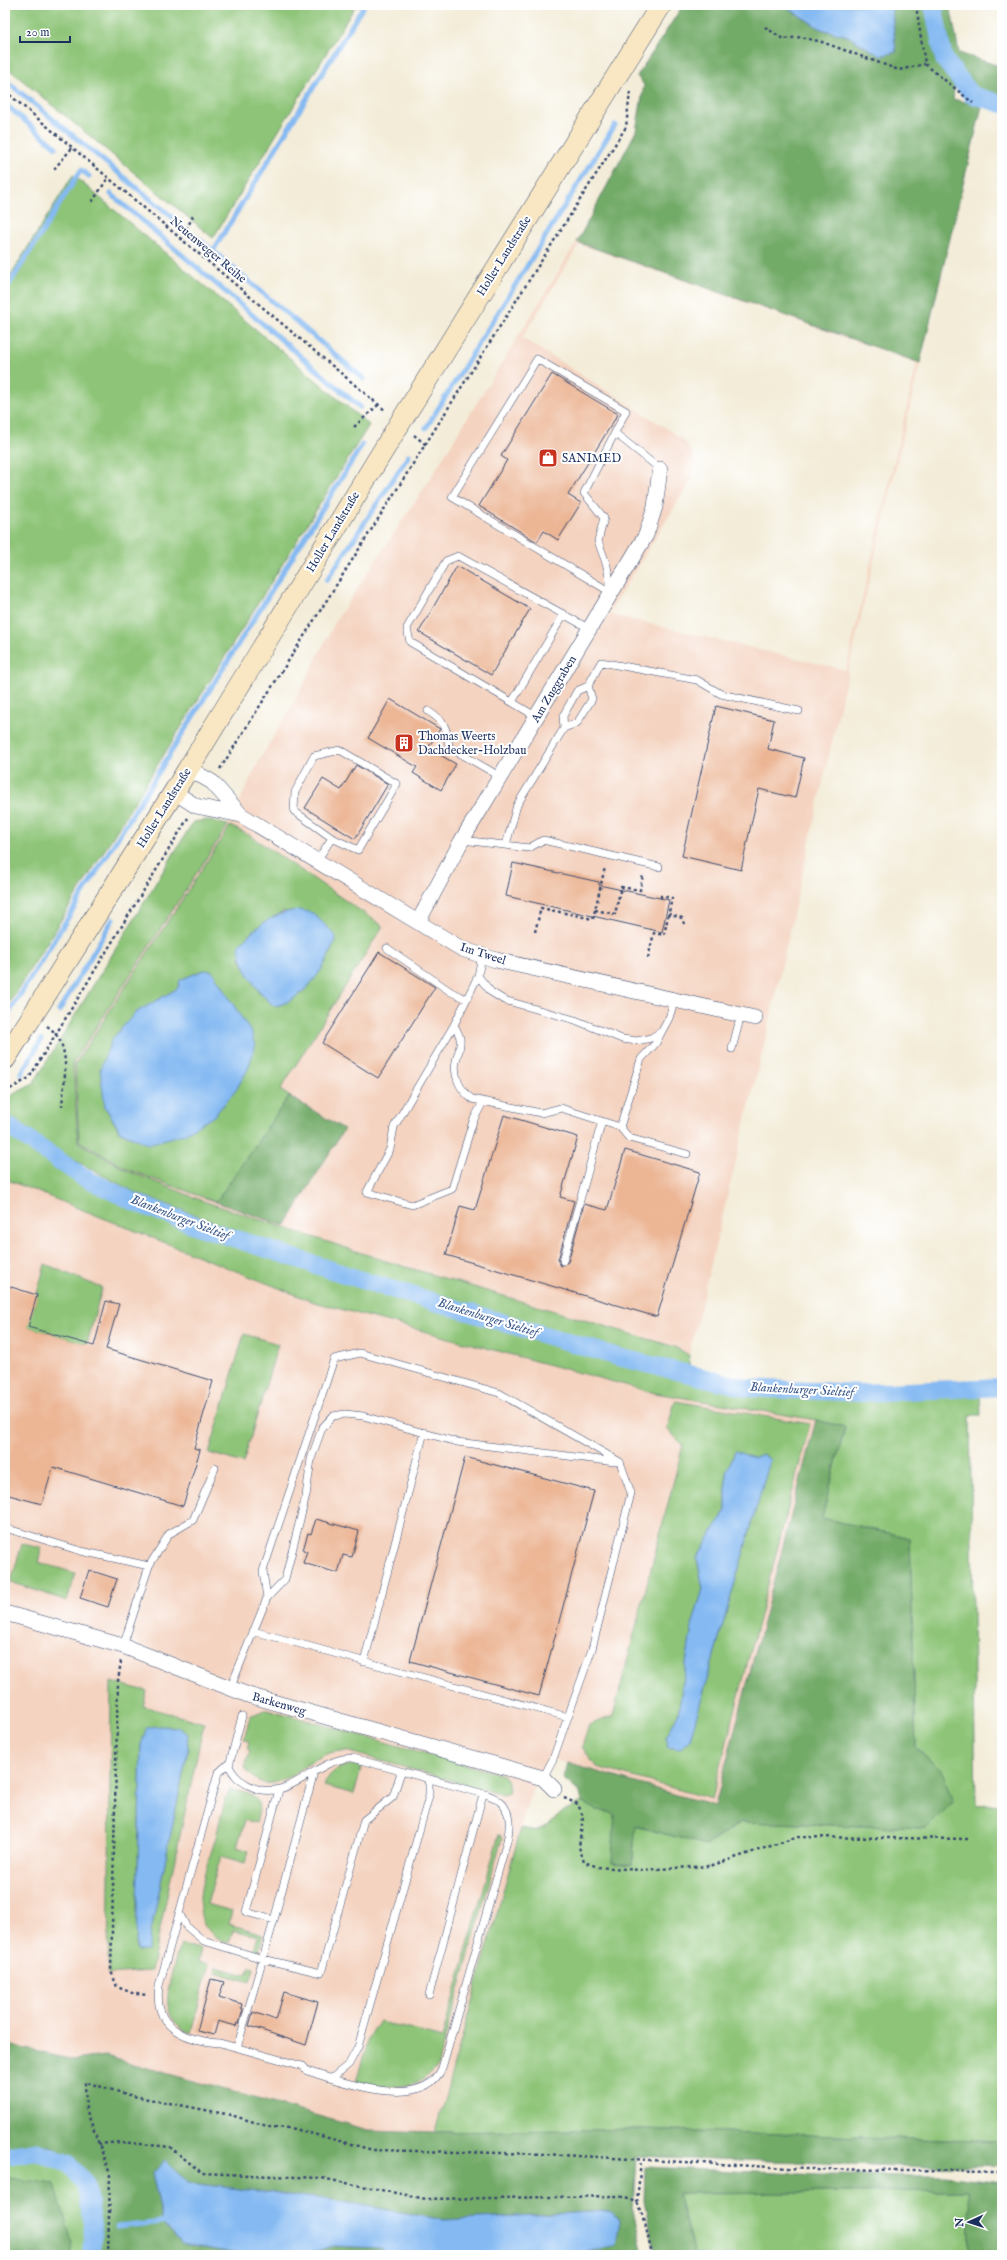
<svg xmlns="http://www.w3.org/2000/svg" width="1007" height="2260" font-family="'IM FELL English',serif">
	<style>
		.built { fill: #f4d3c0; fill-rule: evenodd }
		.green { fill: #8dc477; stroke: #547a6a; fill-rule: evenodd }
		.forest { fill: #72aa68; stroke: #466c63 }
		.water { fill: #84b9f2; stroke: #5074a8 }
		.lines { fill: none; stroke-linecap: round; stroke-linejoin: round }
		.stream { stroke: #84b9f2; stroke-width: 5 }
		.canal { stroke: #84b9f2; stroke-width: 18 }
		.building { fill: #ecb594 }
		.lane-casing { stroke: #3b4b70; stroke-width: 8 }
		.street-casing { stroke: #3b4b70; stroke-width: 16 }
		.secondary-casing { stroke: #3b4b70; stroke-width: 22 }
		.path { stroke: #3b4b70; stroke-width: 2.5; stroke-dasharray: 3 3; stroke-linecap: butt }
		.lane { stroke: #fff; stroke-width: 7 }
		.street { stroke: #fff; stroke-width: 15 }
		.secondary { stroke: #f9e7c3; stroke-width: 21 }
		.labels { text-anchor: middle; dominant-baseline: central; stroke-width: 4; stroke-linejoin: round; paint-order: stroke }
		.street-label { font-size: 12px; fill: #1b2f5e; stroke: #fff }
		.poi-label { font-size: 12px; fill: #1b2f5e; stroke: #fff; text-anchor: start }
		.water-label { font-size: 13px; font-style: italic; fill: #3a588a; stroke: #fff }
	</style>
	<rect width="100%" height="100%" fill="#fff"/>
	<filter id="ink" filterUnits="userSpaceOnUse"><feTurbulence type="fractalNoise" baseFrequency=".025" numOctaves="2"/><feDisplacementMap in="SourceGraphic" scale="8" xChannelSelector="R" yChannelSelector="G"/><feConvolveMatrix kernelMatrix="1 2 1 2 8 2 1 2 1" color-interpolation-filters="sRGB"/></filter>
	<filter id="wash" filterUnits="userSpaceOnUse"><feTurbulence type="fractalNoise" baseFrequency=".012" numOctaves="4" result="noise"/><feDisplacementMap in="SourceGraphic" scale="16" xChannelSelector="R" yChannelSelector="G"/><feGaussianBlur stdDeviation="0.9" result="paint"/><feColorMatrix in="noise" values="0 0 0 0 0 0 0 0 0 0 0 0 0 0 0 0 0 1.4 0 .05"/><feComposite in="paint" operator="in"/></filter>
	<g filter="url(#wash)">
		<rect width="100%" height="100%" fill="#f3ecd8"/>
		<path class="built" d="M 577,242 L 920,363 L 844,688 L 767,1032 L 689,1355 L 675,1347 L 386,1261 L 206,1202 L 128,1171 L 77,1142 L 72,1063 L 228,825 L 259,761 L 296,699 L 335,622 L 426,485 ZM 579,244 L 917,363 L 846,670 L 608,614 L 692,479 L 694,458 L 686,443 L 668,429 L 522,338 ZM 382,926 L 280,1090 L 344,1129 L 285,1225 L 129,1170 L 79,1141 Z
			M 5,1179 L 314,1302 L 655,1393 L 816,1420 L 715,1806 L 553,1759 L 529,1798 L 435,2132 L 368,2130 L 105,2056 L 73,2060 L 5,2044 ZM 45,1264 L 102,1288 L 87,1344 L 37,1295 ZM 244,1334 L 278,1344 L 209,1453 ZM 810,1424 L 712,1799 L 589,1725 L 613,1716 L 683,1445 ZM 111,1682 L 147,1691 L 143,1705 L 204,1723 L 109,1974 ZM 267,1709 L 506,1795 L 346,1751 L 327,1754 L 277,1783 L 261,1781 L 248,1773 L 250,1750 L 247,1748 L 249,1741 L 244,1739 ZM 229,1792 L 254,1796 L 259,1801 L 256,1823 L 245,1820 L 237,1848 L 245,1863 L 221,1856 L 207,1904 L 229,1924 L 263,1934 L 259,1951 L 254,1949 L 258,1936 L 233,1930 L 229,1942 L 209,1930 L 202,1919 L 199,1899 L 201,1891 ZM 499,1834 L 502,1838 L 437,2067 L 429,2076 L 360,2073 L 380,2021 L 442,2038 ZM 183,1945 L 201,1949 L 198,1962 L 209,1965 L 191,2032 L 177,2024 L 169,2012 L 166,1997 L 180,1946 Z"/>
		<path class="green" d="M 5,5 L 356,5 L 213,238 L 5,66 Z
			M 73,175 L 369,425 L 5,1010 L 5,284 Z
			M 207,820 L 228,825 L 73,1063 L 78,1142 L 128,1171 L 206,1202 L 386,1261 L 675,1347 L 689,1355 L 689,1368 L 393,1285 L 286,1249 L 134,1192 L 59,1152 L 5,1112 L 8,1097 L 33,1084 L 193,822 Z
			M 230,826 L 249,835 L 383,926 L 280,1090 L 289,1096 L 216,1202 L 129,1170 L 79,1141 L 75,1064 ZM 284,911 L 336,936 C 329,964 304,1002 274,1006 L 260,993 L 240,959 L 253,931 ZM 204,970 L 252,1034 L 148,1144 L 120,1132 L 105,1107 L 135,1013 L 179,988 L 180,980 Z
			M 5,1127 L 82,1181 L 168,1219 L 354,1283 L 526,1334 L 743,1393 L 857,1399 L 980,1394 L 981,1415 L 970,1415 L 976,1806 L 1002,1804 L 1002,2142 L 642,2129 L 435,2132 L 521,1828 L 536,1831 L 548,1825 L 564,1811 L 582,1802 L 597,1810 L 615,1813 L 612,1863 L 632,1865 L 635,1826 L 706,1845 L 741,1822 L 927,1828 L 941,1769 L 916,1748 L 910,1538 L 822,1518 L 845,1427 L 816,1420 L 655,1393 L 314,1302 L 5,1179 Z
			M 45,1264 L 102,1288 L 87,1344 L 28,1327 Z
			M 244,1334 L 278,1344 L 243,1463 L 209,1453 Z
			M 675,1401 L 810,1424 L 712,1799 L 597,1767 L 582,1747 L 589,1725 L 613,1716 L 683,1445 L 667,1429 ZM 735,1452 L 753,1458 L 763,1454 L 770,1460 L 690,1739 L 667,1747 L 666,1737 L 678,1714 L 692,1626 L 703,1589 L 697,1558 L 726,1510 L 726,1473 Z
			M 22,1544 L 42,1548 L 38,1562 L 75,1573 L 67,1601 L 11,1582 Z
			M 111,1682 L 147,1691 L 143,1706 L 204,1723 L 151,1971 L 108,1974 ZM 187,1734 L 188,1749 L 147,1950 L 136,1951 L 141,1744 Z
			M 267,1709 L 503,1775 L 507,1779 L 509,1791 L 507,1794 L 503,1795 L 346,1751 C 338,1751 330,1752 322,1756 C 298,1768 266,1804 245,1767 L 250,1750 L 247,1749 L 249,1741 L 244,1739 L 250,1716 Z
			M 350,1765 L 362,1765 L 354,1794 L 324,1786 C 328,1773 338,1767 350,1765 Z
			M 230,1790 C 235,1790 241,1792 246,1793 C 262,1798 260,1809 256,1823 L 245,1820 L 237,1847 L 249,1851 L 245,1863 L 221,1856 L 207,1904 L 232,1911 L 229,1924 L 263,1934 L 259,1951 L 254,1950 L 258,1936 L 233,1930 L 229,1943 C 180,1927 205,1874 215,1840 C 220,1824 222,1804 230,1790 Z
			M 499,1834 L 502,1838 L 437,2067 C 419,2092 383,2088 356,2081 L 369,2038 L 380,2021 L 442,2038 Z
			M 181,1945 L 201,1949 L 198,1962 L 209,1965 L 191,2033 C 161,2020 166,1995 173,1969 C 175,1961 177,1952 181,1945 Z
			M 216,1967 L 246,1975 L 249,1967 L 254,1968 L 250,1982 L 215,1972 Z
			M 48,2145 L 74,2160 L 91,2183 L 99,2255 L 70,2255 L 72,2242 L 10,2178 L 5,2180 L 5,2151 Z
			M 970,2191 L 970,2255 L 694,2255 L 678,2193 Z"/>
		<path class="forest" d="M 683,5 L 783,5 L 821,29 L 848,36 L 880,55 L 896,52 L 891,5 L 950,5 L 959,53 L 1002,67 L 1002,99 L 955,80 L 953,99 L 982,106 L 920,363 L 577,242 L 636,131 L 644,85 L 637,76 Z
			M 289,1096 L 344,1129 L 285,1226 L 216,1202 Z
			M 816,1420 L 845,1427 L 822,1518 L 910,1538 L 916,1748 L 941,1769 L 953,1802 L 927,1828 L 741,1822 L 706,1845 L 636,1826 L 632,1865 L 612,1863 L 615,1813 L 597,1810 L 582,1802 L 580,1793 L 563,1778 L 567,1763 L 715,1806 Z
			M 5,2044 L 73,2060 L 105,2056 L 368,2130 L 435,2132 L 642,2129 L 1002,2142 L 1002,2165 L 928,2167 L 636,2156 L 633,2209 L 643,2255 L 573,2255 L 609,2211 L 444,2220 L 332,2200 L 188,2183 L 152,2172 L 163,2222 L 182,2244 L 244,2255 L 99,2255 L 91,2183 L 74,2160 L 48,2145 L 5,2151 Z
			M 645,2167 L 821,2175 L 944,2176 L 1002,2183 L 1002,2255 L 970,2255 L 969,2191 L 678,2193 L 694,2255 L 656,2255 L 644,2201 Z
			M 10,2178 L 55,2184 L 72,2242 L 70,2255 L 5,2255 L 5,2180 Z
			M 333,2246 L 381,2248 L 387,2255 L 304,2255 Z"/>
		<path class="water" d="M 783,5 L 891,5 L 896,52 L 880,56 L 848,36 L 821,29 Z
			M 299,910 L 313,913 L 336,936 C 329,964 304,1002 274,1006 C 256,990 241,969 239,945 C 256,927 274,912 299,910 Z
			M 204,970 L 212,971 L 252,1034 L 255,1047 L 248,1069 L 236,1090 L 214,1116 L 184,1134 L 148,1144 L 121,1132 L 105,1107 L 100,1069 L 112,1039 L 135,1013 L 178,988 L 180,980 Z
			M 735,1451 L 753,1458 L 763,1454 L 770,1460 L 690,1739 L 680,1749 L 667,1747 L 666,1737 L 678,1714 L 692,1626 L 703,1589 L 697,1558 L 726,1510 L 726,1473 Z
			M 162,1726 L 177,1727 L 187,1734 L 188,1749 L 147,1951 L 136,1951 L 141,1744 L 147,1727 Z
			M 165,2161 L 188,2183 L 332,2200 L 444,2220 L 609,2211 L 620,2219 L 616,2245 L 573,2255 L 387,2255 L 381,2248 L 333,2246 L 304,2255 L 244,2255 L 182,2244 L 163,2222 L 152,2172 Z"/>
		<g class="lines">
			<path class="stream" d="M 5,80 L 182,225
				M 5,104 L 56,147
				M 111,194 L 360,407
				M 194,235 L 364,379
				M 213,251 L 364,5
				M 5,291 L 81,170 L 89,176
				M 426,428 L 615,125
				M 327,580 L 409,455
				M 59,1011 L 113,919
				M 5,1019 L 362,445
				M 21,1074 L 41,1040
				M 117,2227 L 163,2222"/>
			<path class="canal" d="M 933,5 L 944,59 L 972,95 L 1002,104
				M 5,1124 L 83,1177 L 136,1203 L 203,1228 L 368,1282 L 618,1357 L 747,1388 L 862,1393 L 1002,1387
				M 5,2156 L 35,2151 L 69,2164 L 85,2183 L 93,2225 L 91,2255"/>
		</g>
		<g id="blocks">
			<path class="building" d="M 552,374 L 618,414 L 568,495 L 581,503 L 558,540 L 544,531 L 537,542 L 479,506 L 507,460 L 501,456 Z
				M 457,566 L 530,609 L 491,675 L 419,632 Z
				M 390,699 L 440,729 L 428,748 L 456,764 L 441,790 L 413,773 L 417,767 L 368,738 Z
				M 716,706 L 774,720 L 768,749 L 804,758 L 795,798 L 759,789 L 741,870 L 682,856 Z
				M 356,765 L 388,784 L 355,839 L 305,808 L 323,779 L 341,790 Z
				M 513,863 L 599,882 L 599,885 L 669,900 L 662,932 L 506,896 Z
				M 379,952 L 435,987 L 378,1078 L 322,1043 Z
				M 504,1115 L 578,1137 L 560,1197 L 574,1201 L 558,1260 L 561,1266 L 568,1262 L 584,1204 L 607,1210 L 625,1150 L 700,1172 L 657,1317 L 446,1255 L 460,1206 L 475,1210 Z
				M 5,1285 L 37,1295 L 28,1327 L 94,1346 L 106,1301 L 119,1304 L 106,1349 L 213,1381 L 194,1448 L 200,1450 L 183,1506 L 53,1467 L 42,1504 L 5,1494 Z
				M 465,1457 L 594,1491 L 539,1696 L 410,1661 Z
				M 316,1519 L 359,1531 L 352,1557 L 343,1555 L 338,1573 L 303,1563 L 307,1551 L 303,1550 L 308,1533 L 311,1534 Z
				M 89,1570 L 117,1579 L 108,1607 L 80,1598 Z
				M 211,1979 L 224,1982 L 219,1997 L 242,2004 L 241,2008 L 243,2009 L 239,2024 L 237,2023 L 236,2026 L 218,2021 L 214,2035 L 197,2031 Z
				M 284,1992 L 318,2002 L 306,2045 L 249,2026 L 253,2012 L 276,2020 Z"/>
		</g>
	</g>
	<g filter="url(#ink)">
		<use href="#blocks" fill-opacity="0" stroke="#3b4b70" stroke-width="1"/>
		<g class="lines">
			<defs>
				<path id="lane" d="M 537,359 L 626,411 L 584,493 L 604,518 L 598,541 L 607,566 L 612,593 L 452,497 Z
					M 615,433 L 660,469
					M 512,702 L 564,614
					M 428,711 C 445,722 447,727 449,747 L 501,777
					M 537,717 L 410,642 L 407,628 L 446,561 L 458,556 L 590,629
					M 564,728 L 577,723 L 592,699 L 588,686
					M 462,840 L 529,848 L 543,840 L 659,867
					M 506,845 L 517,805 L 564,728 L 563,716 L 577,691 L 588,686 L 601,662 L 697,680 L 721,694 L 799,711
					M 316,862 L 332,838 L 294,811 L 295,792 L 314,756 L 340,750 L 397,784 L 358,850 L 332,838
					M 387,948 L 451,992 L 466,999
					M 482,955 L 478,976 L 454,1025 L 394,1127 L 390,1149 L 367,1192 L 412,1205 L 452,1189 L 473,1121 L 483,1102
					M 478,976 L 491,992 L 504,1000 L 575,1020 L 622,1039 L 637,1041 L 651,1038 L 662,1031 L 669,1018 L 675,999
					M 454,1025 C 456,1029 460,1035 460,1039 C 461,1047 458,1053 456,1061 C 453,1076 460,1090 472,1099 L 541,1113 L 561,1108 L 620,1127 L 641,1059 L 656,1043 L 662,1031
					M 732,1049 L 741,1015
					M 620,1127 L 629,1138 L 687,1154
					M 563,1261 L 602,1121
					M 5,1528 L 81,1551 L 149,1566 L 123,1646
					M 149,1566 L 169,1534 L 193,1520 L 215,1468
					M 267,1598 L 263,1571 L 334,1359 L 360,1353 L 499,1393 L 620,1462 L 631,1493 L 592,1649 L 553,1759 L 543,1778
					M 253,1631 L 568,1717
					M 364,1662 L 424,1432
					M 230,1689 L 267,1598 L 285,1579 L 306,1496 L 311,1459 L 322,1428 L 333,1416 L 345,1414 L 363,1416 L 457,1442 L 615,1462
					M 229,1763 L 218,1773 L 159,1986 C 155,2016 168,2031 195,2039 C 204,2041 211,2043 220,2043 L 303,2066 L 307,2071 C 340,2081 423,2113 442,2068 L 507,1841 C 512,1820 510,1803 488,1795 L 353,1758 C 315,1757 288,1807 248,1785 C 239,1780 234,1776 229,1766 L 242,1716
					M 279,1790 L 246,1912 L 274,1920 L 314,1772
					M 179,1913 L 186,1926 L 204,1941 L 263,1959 L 321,1973 L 364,1820 L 393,1797 L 401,1772
					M 429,1995 L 483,1794
					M 237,2048 L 274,1920
					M 332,2078 L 349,2064 L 358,2047 L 429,1796 L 429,1784 L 427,1779"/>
				<path id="street" d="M 189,769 L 212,782 L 241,815 L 462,949 L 496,960 L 755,1018
					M 174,792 L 196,806 L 241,815
					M 418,922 L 462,840 L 646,535 L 655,507 L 660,469
					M 5,1613 L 123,1646 L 248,1695 L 543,1778 L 554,1789"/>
				<path id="secondary" d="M 5,1059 L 174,792 L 400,423 L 661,5"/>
			</defs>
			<use href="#lane" class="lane-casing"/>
			<use href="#street" class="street-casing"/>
			<use href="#secondary" class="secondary-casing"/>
			<path class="path" d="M 916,5 L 925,64 L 973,103
				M 765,27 L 783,39 L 801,37 L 822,42 L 899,70 L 925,64
				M 5,91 L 386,411
				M 54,169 L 72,148
				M 92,202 L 108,178
				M 181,240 L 193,216
				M 354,427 L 378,405
				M 414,435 L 425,444
				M 220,769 L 626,127 L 630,92
				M 595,910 L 615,914 L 621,887 L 640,890 L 643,875
				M 668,914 L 682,918 L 685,926
				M 535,932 L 541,908 L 593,919 L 605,867
				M 648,958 L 654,933 L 664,935 L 672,898 L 661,896 L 661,899
				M 47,1026 C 73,1044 64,1079 62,1106
				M 5,1092 L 29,1078 L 188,818
				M 121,1661 L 118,1681 L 111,1971 L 117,1987 L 135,1994 L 147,1995
				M 564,1798 L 578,1804 L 583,1817 L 579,1847 L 584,1862 L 598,1867 L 640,1870 L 710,1866 L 798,1837 L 970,1839
				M 98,2144 L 121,2142 L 170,2147 L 202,2173 L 321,2178 L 426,2199 L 619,2196 L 637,2202 L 643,2214 L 652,2255
				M 637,2202 L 641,2161
				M 108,2255 L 110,2174 L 86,2109 L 85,2082 L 133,2096 L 231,2115 L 270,2127 L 291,2128 L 373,2150 L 544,2154 L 805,2169 L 1002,2171"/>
			<use href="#lane" class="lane"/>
			<use href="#street" class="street"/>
			<use href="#secondary" class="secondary"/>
		</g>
	</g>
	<defs>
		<symbol id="shop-square" viewBox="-11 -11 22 22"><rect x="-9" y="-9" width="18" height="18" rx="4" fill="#c8321e" stroke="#fff"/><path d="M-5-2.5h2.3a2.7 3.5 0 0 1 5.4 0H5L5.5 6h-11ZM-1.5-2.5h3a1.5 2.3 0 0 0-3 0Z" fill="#fff"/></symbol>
		<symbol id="building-square" viewBox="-11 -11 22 22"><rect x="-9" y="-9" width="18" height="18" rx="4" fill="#c8321e" stroke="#fff"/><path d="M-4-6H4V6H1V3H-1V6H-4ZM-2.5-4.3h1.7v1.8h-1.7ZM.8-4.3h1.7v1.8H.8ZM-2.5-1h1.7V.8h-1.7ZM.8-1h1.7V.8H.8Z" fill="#fff"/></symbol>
	</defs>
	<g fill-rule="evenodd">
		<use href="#shop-square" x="537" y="447" width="22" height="22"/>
		<use href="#building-square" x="393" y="732" width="22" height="22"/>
	</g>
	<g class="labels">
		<g class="street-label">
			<text transform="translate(208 250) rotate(40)">Neuenweger Reihe</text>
			<text transform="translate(504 256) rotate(-58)">Holler Landstraße</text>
			<text transform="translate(333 532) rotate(-59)">Holler Landstraße</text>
			<text transform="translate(554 689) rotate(-59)">Am Zuggraben</text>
			<text transform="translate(164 808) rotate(-58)">Holler Landstraße</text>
			<text transform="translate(483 954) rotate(18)">Im Tweel</text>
			<text transform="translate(279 1704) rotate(16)">Barkenweg</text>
		</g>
		<g class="poi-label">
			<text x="562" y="458">SANIMED</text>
			<text x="418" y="736">Thomas Weerts<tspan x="418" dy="14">Dachdecker-Holzbau</tspan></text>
		</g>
		<g class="water-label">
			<text transform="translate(180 1218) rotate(21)">Blankenburger Sieltief</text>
			<text transform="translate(488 1318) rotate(17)">Blankenburger Sieltief</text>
			<text transform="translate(802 1390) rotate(3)">Blankenburger Sieltief</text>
		</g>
	</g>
	<rect width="1007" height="2260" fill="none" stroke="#fff" stroke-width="20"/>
	<g transform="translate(969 2222) rotate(267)" stroke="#ffffff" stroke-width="3" paint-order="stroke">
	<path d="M0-3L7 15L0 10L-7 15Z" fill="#1b2f5e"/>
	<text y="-6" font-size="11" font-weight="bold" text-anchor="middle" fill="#1b2f5e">N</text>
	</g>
	<path d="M20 36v6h50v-6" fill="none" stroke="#1b2f5e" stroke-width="2"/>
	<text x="26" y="36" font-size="12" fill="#1b2f5e" stroke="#ffffff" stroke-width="3" paint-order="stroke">20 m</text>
</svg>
